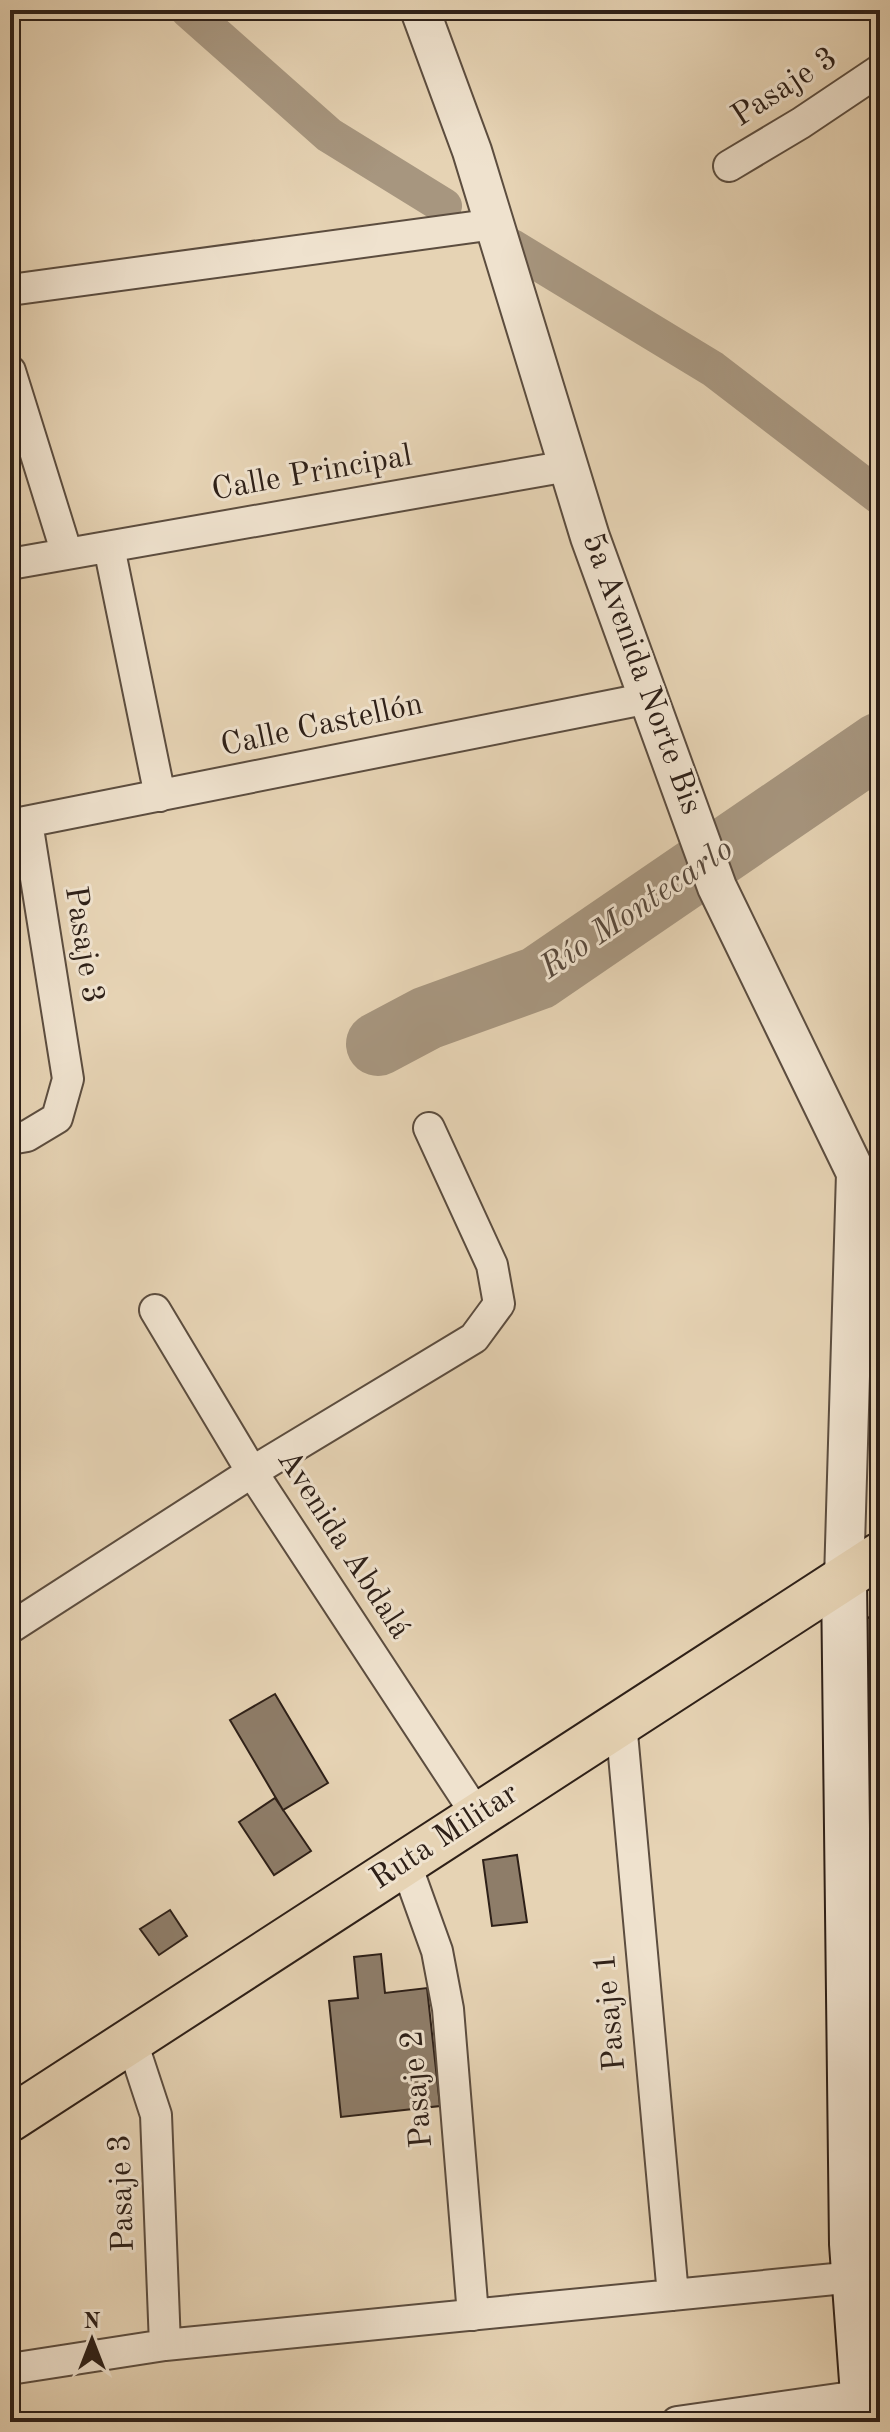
<svg xmlns="http://www.w3.org/2000/svg" width="890" height="2432" font-family="'Old Standard TT',serif">
	<style>
		.lines { fill: none; stroke-linecap: round; stroke-linejoin: round }
		.stream { stroke: #776756; stroke-width: 11 }
		.canal { stroke: #a7967f; stroke-width: 36 }
		.river { stroke: #a7967f; stroke-width: 64 }
		.building { fill: #8e7d69; stroke: #2e2018; stroke-width: 2 }
		.minor-casing { stroke: #5c4d3f; stroke-width: 34 }
		.tertiary-casing { stroke: #5c4d3f; stroke-width: 42 }
		.secondary-casing { stroke: #2e2018; stroke-width: 48 }
		.primary-casing { stroke: #2e2018; stroke-width: 48 }
		.minor { stroke: #efe2ce; stroke-width: 30 }
		.tertiary { stroke: #efe2ce; stroke-width: 38 }
		.secondary { stroke: #efe2ce; stroke-width: 44 }
		.primary { stroke: #e6d3b4; stroke-width: 44 }
		.labels { text-anchor: middle; dominant-baseline: central; stroke-width: 6; stroke-linejoin: round; paint-order: stroke }
		.street-label { font-size: 32px; fill: #2e2018; stroke: #efe2ce }
		.water-label { font-size: 34px; font-style: italic; fill: #58493c; stroke: #efe2ce }
	</style>
	<rect width="100%" height="100%" fill="#e6d3b4"/>
	<filter id="stains"><feTurbulence type="fractalNoise" baseFrequency=".0025" numOctaves="4"/><feColorMatrix values="0 0 0 0 .2 0 0 0 0 .09 0 0 0 0 .02 0 0 0 .5 -.17"/></filter>
	<radialGradient id="worn" r=".72"><stop offset=".6" stop-color="#630" stop-opacity="0"/><stop offset="1" stop-color="#630" stop-opacity=".3"/></radialGradient>
	<g class="lines">
		<path class="stream" d="M 726,851 L 880,744"/>
		<path class="canal" d="M 188,10 L 329,135 L 444,206
			M 512,247 L 713,369 L 880,497"/>
		<path class="river" d="M 378,1044 L 427,1018 L 538,978 L 880,744"/>
	</g>
	<path class="building" d="M 880,1609 L 880,1661 L 864,1670 L 860,1624 Z
		M 275,1694 L 328,1783 L 283,1810 L 230,1720 Z
		M 275,1798 L 311,1851 L 274,1875 L 239,1822 Z
		M 517,1855 L 527,1922 L 492,1926 L 483,1860 Z
		M 170,1910 L 187,1936 L 159,1955 L 140,1929 Z
		M 381,1954 L 385,1993 L 427,1988 L 440,2106 L 341,2117 L 329,2001 L 358,1998 L 354,1957 Z"/>
	<g class="lines">
		<defs>
			<path id="minor" d="M 729,166 L 801,123 L 880,70
				M 10,290 L 495,224
				M 10,371 L 67,554
				M 109,547 L 160,796
				M 10,564 L 568,466
				M 10,825 L 649,698
				M 10,1139 L 27,1136 L 57,1118 L 68,1079 L 27,822
				M 155,1310 L 252,1472 L 477,1815
				M 10,1628 L 252,1472 L 474,1338 L 499,1304 L 492,1265 L 429,1128
				M 621,1722 L 673,2295
				M 405,1862 L 437,1951 L 448,2009 L 473,2315
				M 132,2042 L 156,2115 L 165,2345
				M 10,2369 L 165,2345 L 855,2277
				M 677,2422 L 880,2393"/>
			<path id="tertiary" d="M 420,10 L 472,151 L 590,537 L 717,887 L 856,1173 L 844,1579"/>
			<path id="secondary" d="M 844,1579 L 852,2244 L 865,2422"/>
			<path id="primary" d="M 10,2119 L 880,1555"/>
		</defs>
		<use href="#minor" class="minor-casing"/>
		<use href="#tertiary" class="tertiary-casing"/>
		<use href="#secondary" class="secondary-casing"/>
		<use href="#primary" class="primary-casing"/>
		<use href="#minor" class="minor"/>
		<use href="#tertiary" class="tertiary"/>
		<use href="#secondary" class="secondary"/>
		<use href="#primary" class="primary"/>
	</g>
	<g class="labels">
		<g class="street-label">
			<text transform="translate(785 88) rotate(-33)">Pasaje 3</text>
			<text transform="translate(312 474) rotate(-10)">Calle Principal</text>
			<text transform="translate(641 674) rotate(70)">5a Avenida Norte Bis</text>
			<text transform="translate(322 726) rotate(-12)">Calle Castellón</text>
			<text transform="translate(83 945) rotate(81)">Pasaje 3</text>
			<text transform="translate(343 1545) rotate(57)">Avenida Abdalá</text>
			<text transform="translate(445 1837) rotate(-33)">Ruta Militar</text>
			<text transform="translate(611 2012) rotate(-95)">Pasaje 1</text>
			<text transform="translate(418 2089) rotate(-95)">Pasaje 2</text>
			<text transform="translate(123 2193) rotate(-92)">Pasaje 3</text>
		</g>
		<g class="water-label">
			<text transform="translate(637 909) rotate(-34)">Río Montecarlo</text>
		</g>
	</g>
	<rect width="890" height="2432" fill="none" stroke="#e6d3b4" stroke-width="40"/>
	<rect x="12" y="12" width="866" height="2408" fill="none" stroke="#2e2018" stroke-width="4"/>
	<rect x="20" y="20" width="850" height="2392" fill="none" stroke="#2e2018" stroke-width="2"/>
	<g transform="translate(92 2340)" stroke="#efe2ce" stroke-width="6" paint-order="stroke">
	<path d="M0-6L14 30L0 20L-14 30Z" fill="#2e2018"/>
	<text y="-12" font-size="22" font-weight="bold" text-anchor="middle" fill="#2e2018">N</text>
	</g>
	<rect width="100%" height="100%" filter="url(#stains)"/>
	<rect width="100%" height="100%" fill="url(#worn)"/>
</svg>
